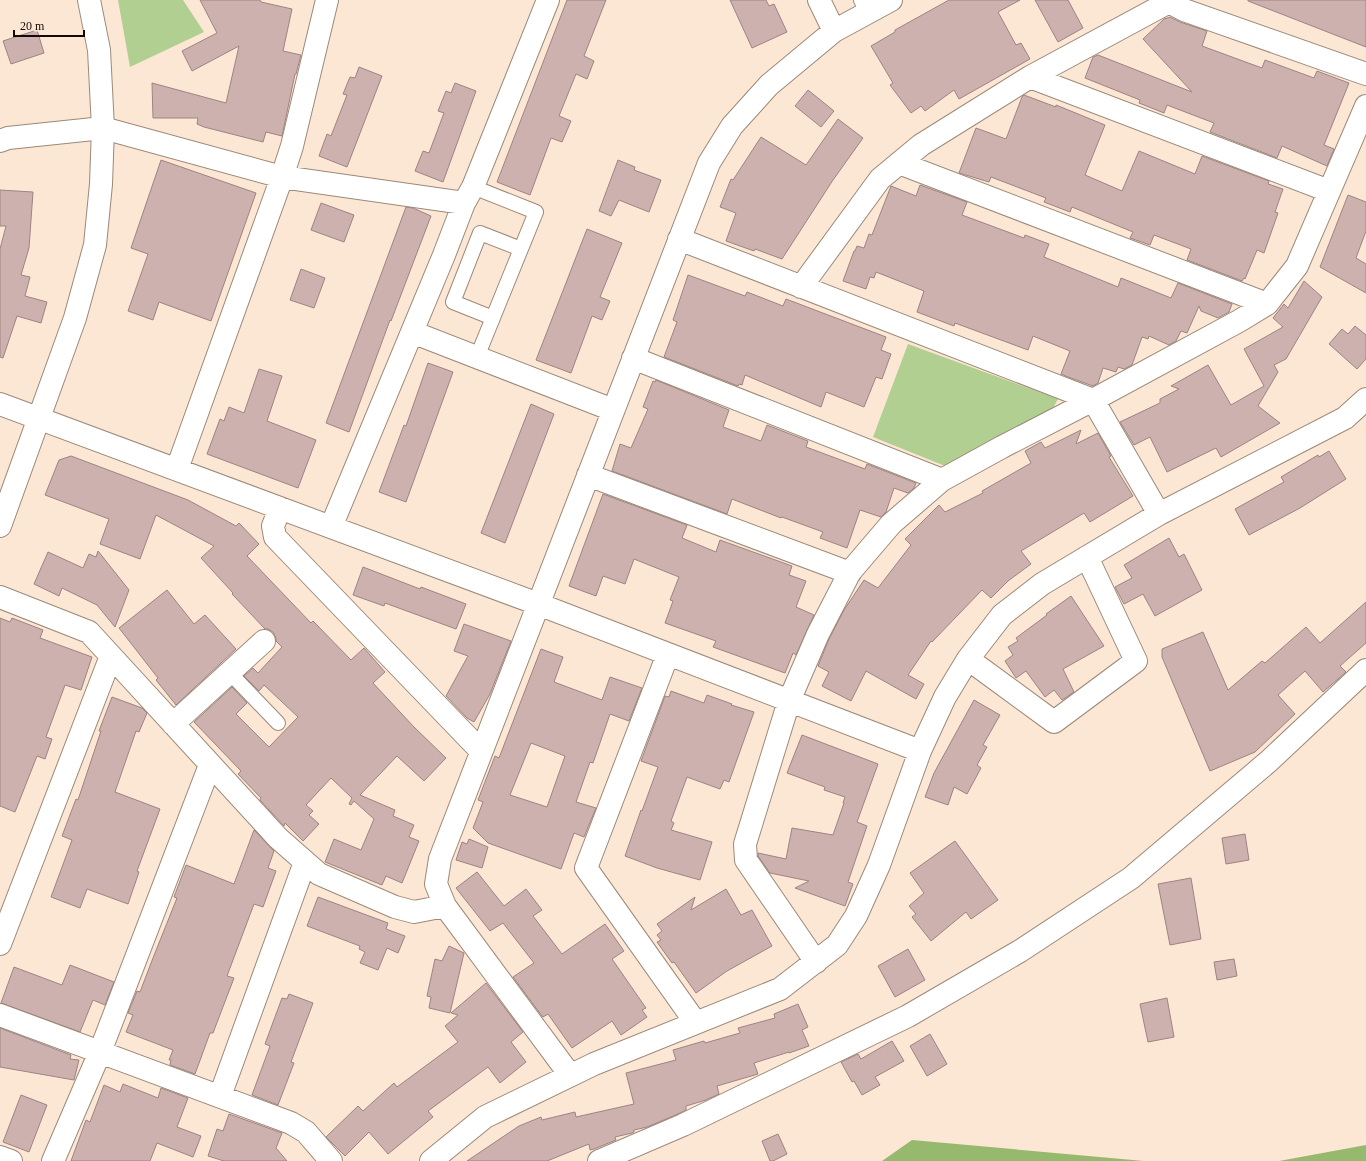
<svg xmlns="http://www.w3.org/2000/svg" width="1366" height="1161" font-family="Georgia,serif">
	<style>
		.green { fill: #b1cf90 }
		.forest { fill: #96b96e }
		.building { fill: #cdb1af; stroke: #9e8382; fill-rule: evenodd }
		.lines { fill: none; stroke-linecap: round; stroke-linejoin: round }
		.service-casing { stroke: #9c8978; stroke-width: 16 }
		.minor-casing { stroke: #9c8978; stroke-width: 24 }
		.tertiary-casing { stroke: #9c8978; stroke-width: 24 }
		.service { stroke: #fff; stroke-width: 14 }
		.minor { stroke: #fff; stroke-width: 22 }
		.tertiary { stroke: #fff; stroke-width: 22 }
	</style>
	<rect width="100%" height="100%" fill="#fce7d5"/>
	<path class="green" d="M 118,0 L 183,0 L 204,32 L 130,67 Z
		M 908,344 L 1058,399 L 1052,410 L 950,468 L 873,437 Z"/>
	<path class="forest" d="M 912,1140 L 1144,1161 L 882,1161 Z
		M 1366,1145 L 1366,1161 L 1279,1161 Z"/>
	<path class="building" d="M 200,0 L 260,0 L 261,2 L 292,9 L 283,51 L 301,55 L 296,74 L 295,74 L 282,136 L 266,132 L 263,142 L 204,127 L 197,124 L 198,118 L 153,118 L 152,83 L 226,103 L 239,46 L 192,71 L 182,51 L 217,33 Z
		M 567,0 L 606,0 L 584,56 L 594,61 L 587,79 L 576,74 L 559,116 L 571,121 L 562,142 L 551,138 L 530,195 L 497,182 Z
		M 730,0 L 766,0 L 769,6 L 774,4 L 787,32 L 752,48 Z
		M 949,0 L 1020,0 L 998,12 L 1016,45 L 1021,43 L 1030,59 L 959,99 L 954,90 L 925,111 L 921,106 L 911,113 L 890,85 L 893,83 L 871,46 L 895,32 L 895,30 Z
		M 1035,0 L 1068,0 L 1083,28 L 1058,42 Z
		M 1248,0 L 1366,0 L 1366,47 L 1248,1 Z
		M 1170,17 L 1180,22 L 1207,31 L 1202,46 L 1262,68 L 1265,60 L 1314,78 L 1317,71 L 1349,83 L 1324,145 L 1334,149 L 1327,166 L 1282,146 L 1277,158 L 1210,132 L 1214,123 L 1167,105 L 1164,113 L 1139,103 L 1140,100 L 1085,78 L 1093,57 L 1098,55 L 1192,92 L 1143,39 L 1164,19 Z
		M 37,30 L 44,53 L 11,64 L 3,41 Z
		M 359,67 L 382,76 L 347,167 L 319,156 L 327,134 L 331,136 L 347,95 L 343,94 L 350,77 L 355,78 Z
		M 455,83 L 476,91 L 443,182 L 415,171 L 423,151 L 429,153 L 444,113 L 438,111 L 446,91 L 451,93 Z
		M 808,90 L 834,111 L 821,127 L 795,106 Z
		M 1024,95 L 1056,107 L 1056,105 L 1105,125 L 1085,175 L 1122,191 L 1139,151 L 1195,174 L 1202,156 L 1269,181 L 1268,184 L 1283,189 L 1275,212 L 1278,213 L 1264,253 L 1257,250 L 1245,279 L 1244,278 L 1242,281 L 1187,260 L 1191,249 L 1154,235 L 1150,245 L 1130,238 L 1133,232 L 1072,207 L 1070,212 L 1044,202 L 1046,198 L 991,177 L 989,182 L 959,173 L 976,128 L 1006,139 L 1022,97 Z
		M 838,119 L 863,138 L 833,180 L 782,259 L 755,249 L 754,251 L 726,241 L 736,213 L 720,207 L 731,179 L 733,180 L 761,137 L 806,165 Z
		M 161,160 L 256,193 L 211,321 L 159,302 L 153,320 L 128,311 L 148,254 L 131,248 Z
		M 618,160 L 635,167 L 634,170 L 661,180 L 649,212 L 619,200 L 611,216 L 599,211 Z
		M 920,185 L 967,202 L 962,215 L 1024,238 L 1025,235 L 1049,244 L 1044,257 L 1118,287 L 1121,278 L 1171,298 L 1178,283 L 1232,304 L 1229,312 L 1218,318 L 1201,311 L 1199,306 L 1187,333 L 1181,331 L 1176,341 L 1169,345 L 1149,336 L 1148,339 L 1142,337 L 1132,365 L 1124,369 L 1118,367 L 1116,372 L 1103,368 L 1098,383 L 1093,386 L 1068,377 L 1061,374 L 1070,351 L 1033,336 L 1028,350 L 955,323 L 954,326 L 917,312 L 924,291 L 876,272 L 874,278 L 870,277 L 866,289 L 843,281 L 854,251 L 855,251 L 857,246 L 864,248 L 869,234 L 872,235 L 891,186 L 916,196 Z
		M 0,190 L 33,192 L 29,248 L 21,275 L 30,277 L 25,296 L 47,302 L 41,323 L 17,316 L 3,358 L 0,357 L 0,249 L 6,226 L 0,226 Z
		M 1348,195 L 1366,202 L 1366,231 L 1356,258 L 1366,264 L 1366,293 L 1320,267 Z
		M 321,203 L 354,215 L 344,242 L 311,230 Z
		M 406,207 L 413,208 L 431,216 L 391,321 L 390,320 L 349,432 L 326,423 Z
		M 587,229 L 622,243 L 600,297 L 610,301 L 602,320 L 592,316 L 571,373 L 536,360 Z
		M 301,269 L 325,278 L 314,308 L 290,300 Z
		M 688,275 L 745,296 L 747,292 L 783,306 L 786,299 L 886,337 L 881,350 L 891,354 L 882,379 L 876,377 L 864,407 L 826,392 L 821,407 L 745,375 L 742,385 L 739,384 L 738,386 L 664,357 L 677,322 L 673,320 Z
		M 1304,281 L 1322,297 L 1286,359 L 1274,365 L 1278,372 L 1258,406 L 1280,423 L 1221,457 L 1216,448 L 1167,472 L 1150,437 L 1134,445 L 1120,422 L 1160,403 L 1160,399 L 1179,389 L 1171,386 L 1208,365 L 1231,405 L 1264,386 L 1244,349 L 1283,327 L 1273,318 L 1284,304 L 1288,308 Z
		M 1355,326 L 1366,335 L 1366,359 L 1357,369 L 1329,344 L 1342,329 L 1348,334 Z
		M 428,363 L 453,372 L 406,502 L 379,492 L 404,425 L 406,426 Z
		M 259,369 L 282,376 L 267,421 L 316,440 L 298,488 L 207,454 L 220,419 L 224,421 L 229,407 L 244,413 Z
		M 656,380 L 729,410 L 723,427 L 761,441 L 767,425 L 808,441 L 806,447 L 865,469 L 867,464 L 916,483 L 914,488 L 908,493 L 894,488 L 886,512 L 881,517 L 860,510 L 847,548 L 820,538 L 823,532 L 782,517 L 781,518 L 732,499 L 727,514 L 612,471 L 620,444 L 631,448 L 648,409 L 643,407 L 653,381 L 655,382 Z
		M 531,404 L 554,414 L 505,543 L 481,533 Z
		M 1081,430 L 1076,444 L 1098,433 L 1111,456 L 1109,457 L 1133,496 L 1090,522 L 1084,513 L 1021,551 L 1031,564 L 1008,581 L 991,598 L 982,590 L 932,642 L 931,641 L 908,675 L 924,684 L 916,699 L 866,671 L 851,701 L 822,686 L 829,672 L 818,666 L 829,639 L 844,610 L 864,580 L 878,588 L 911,545 L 905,539 L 939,505 L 945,512 L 983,493 L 982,491 L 1031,463 L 1025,451 L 1041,442 L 1045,448 Z
		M 1329,451 L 1346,479 L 1300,508 L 1249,535 L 1235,509 L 1284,482 L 1281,477 L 1318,455 L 1319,457 Z
		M 71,456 L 188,500 L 236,526 L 239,523 L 259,544 L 247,556 L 311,623 L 313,621 L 351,660 L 364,648 L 385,672 L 373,683 L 414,727 L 446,758 L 424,781 L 397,756 L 360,795 L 395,810 L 393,816 L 414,825 L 409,837 L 419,841 L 402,883 L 386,876 L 382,885 L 325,862 L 334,839 L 361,850 L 374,819 L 354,801 L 351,805 L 349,804 L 352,798 L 331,778 L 306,805 L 313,811 L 309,815 L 319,824 L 303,841 L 285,823 L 284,826 L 260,800 L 261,798 L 238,774 L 241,771 L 194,722 L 232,687 L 247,703 L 236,714 L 269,747 L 298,717 L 264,685 L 259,691 L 244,676 L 253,668 L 258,673 L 282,647 L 276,641 L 276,638 L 273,632 L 268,629 L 265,629 L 232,594 L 233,593 L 201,558 L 214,546 L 156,515 L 140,559 L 100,544 L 109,519 L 45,495 L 59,460 Z
		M 603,494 L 687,525 L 682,538 L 716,552 L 720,540 L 792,566 L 789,575 L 806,581 L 796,607 L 814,615 L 796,655 L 793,653 L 785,673 L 713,647 L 716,641 L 665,623 L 673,601 L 670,600 L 679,577 L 634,559 L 625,584 L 603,576 L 596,596 L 569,586 Z
		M 1169,538 L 1179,557 L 1184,554 L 1202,590 L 1155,616 L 1143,594 L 1124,604 L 1115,587 L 1132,578 L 1124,565 Z
		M 98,551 L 129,590 L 115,627 L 97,605 L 62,588 L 59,596 L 34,584 L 48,552 L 83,568 L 89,554 L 96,557 Z
		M 363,567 L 420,589 L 421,587 L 466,604 L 456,629 L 385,603 L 384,606 L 353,595 Z
		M 167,590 L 194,624 L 205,615 L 236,649 L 176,705 L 156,680 L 158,678 L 119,628 Z
		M 1071,596 L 1104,646 L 1063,669 L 1074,692 L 1062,700 L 1054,690 L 1045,697 L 1026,671 L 1016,678 L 1005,661 L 1013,655 L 1008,647 L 1018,641 L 1016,638 L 1047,615 L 1046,614 Z
		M 1366,602 L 1366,643 L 1340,666 L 1346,672 L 1323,692 L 1305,671 L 1278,695 L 1295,714 L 1255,752 L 1210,771 L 1162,657 L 1162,649 L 1203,632 L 1228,690 L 1262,661 L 1265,663 L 1306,627 L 1320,643 Z
		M 0,618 L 10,622 L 12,618 L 43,630 L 40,638 L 92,657 L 81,690 L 65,685 L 46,737 L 52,739 L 45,759 L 37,756 L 15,812 L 0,806 Z
		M 464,624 L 511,641 L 490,694 L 474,722 L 467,718 L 446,696 L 468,656 L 454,651 Z
		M 541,649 L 563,657 L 554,682 L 602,700 L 610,677 L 642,688 L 629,721 L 610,714 L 593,763 L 590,762 L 576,802 L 596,808 L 584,837 L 574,833 L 561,869 L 488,843 L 473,828 L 483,802 L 478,800 L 495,756 L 499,758 ZM 531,743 L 565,756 L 547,807 L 510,795 Z
		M 671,691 L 704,703 L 707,695 L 732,704 L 731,705 L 754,712 L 729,782 L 724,780 L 720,789 L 687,777 L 671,821 L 674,823 L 671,830 L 712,842 L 700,880 L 657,868 L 625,856 L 641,810 L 642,811 L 658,767 L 641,761 L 665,696 L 669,697 Z
		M 112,697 L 142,708 L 147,713 L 139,732 L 136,731 L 115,792 L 160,809 L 137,871 L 139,872 L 128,904 L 87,889 L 80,908 L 51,897 L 72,840 L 62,836 L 76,799 L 78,800 L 101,731 L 99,731 Z
		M 974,700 L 1000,715 L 983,745 L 987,747 L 977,765 L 981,768 L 967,794 L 954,787 L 948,805 L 925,797 L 934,773 Z
		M 802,735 L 878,764 L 857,822 L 867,826 L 848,882 L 853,884 L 845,906 L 795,888 L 809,881 L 770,873 L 758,856 L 758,853 L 786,859 L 792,828 L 833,835 L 844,803 L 843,803 L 845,797 L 824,790 L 825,787 L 787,773 Z
		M 254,830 L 274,851 L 268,868 L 276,871 L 263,907 L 254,904 L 227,976 L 234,978 L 213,1033 L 210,1033 L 195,1074 L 170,1065 L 171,1060 L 169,1060 L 173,1050 L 126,1032 L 133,1015 L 128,1013 L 137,991 L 140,992 L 153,958 L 177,898 L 174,897 L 186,865 L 234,884 Z
		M 1245,834 L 1249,860 L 1226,864 L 1222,838 Z
		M 469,839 L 488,847 L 482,868 L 456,860 L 462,842 L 467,844 Z
		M 955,841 L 998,900 L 971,919 L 966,912 L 931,941 L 912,917 L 916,914 L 909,906 L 924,893 L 910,873 Z
		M 477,872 L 504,906 L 526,889 L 542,910 L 533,916 L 562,954 L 605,924 L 624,951 L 612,959 L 646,1008 L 642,1010 L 647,1017 L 621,1035 L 612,1021 L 572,1048 L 548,1014 L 543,1017 L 542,1016 L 513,977 L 534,963 L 503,923 L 490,931 L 456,888 Z
		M 1191,878 L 1201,939 L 1170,945 L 1158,884 Z
		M 726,889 L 741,915 L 752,910 L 772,946 L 727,971 L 696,993 L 674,962 L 672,963 L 657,942 L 661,940 L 657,935 L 662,931 L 657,924 L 695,897 L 691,910 Z
		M 318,897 L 388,923 L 386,929 L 405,936 L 398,953 L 387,948 L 378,970 L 360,963 L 365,952 L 359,949 L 360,946 L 307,926 Z
		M 449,946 L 464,953 L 450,1013 L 429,1008 L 431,997 L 427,996 L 435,959 L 442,961 Z
		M 908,949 L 925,980 L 895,997 L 878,966 Z
		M 1234,959 L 1237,976 L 1217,980 L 1214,962 Z
		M 70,965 L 114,982 L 105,1005 L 93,1000 L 80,1032 L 1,1003 L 14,967 L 62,985 Z
		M 486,983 L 523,1032 L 511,1042 L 526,1062 L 500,1083 L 488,1067 L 428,1111 L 433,1117 L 388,1154 L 369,1132 L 345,1156 L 326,1137 L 358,1106 L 363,1111 L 394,1083 L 397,1087 L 458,1042 L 445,1026 L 458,1015 L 451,1013 Z
		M 289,994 L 313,1003 L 291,1062 L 294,1063 L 278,1105 L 252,1095 L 270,1046 L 265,1044 L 282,998 L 287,999 Z
		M 1167,998 L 1174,1037 L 1148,1042 L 1140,1004 Z
		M 798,1004 L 808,1027 L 802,1030 L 809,1046 L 789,1053 L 789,1052 L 754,1063 L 758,1074 L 717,1086 L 719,1094 L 706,1100 L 686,1106 L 686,1110 L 678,1114 L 647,1127 L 634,1130 L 634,1132 L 632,1133 L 615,1137 L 616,1140 L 594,1149 L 590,1150 L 589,1144 L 547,1161 L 467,1161 L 519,1126 L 541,1117 L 542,1120 L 575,1112 L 576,1117 L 634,1104 L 626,1073 L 676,1060 L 673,1050 L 704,1041 L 705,1043 L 740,1033 L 738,1028 L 775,1018 L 774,1014 Z
		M 0,1028 L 71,1055 L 70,1059 L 79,1060 L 74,1080 L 0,1067 Z
		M 930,1034 L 947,1064 L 927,1076 L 910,1046 Z
		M 892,1041 L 904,1061 L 875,1077 L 880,1085 L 862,1095 L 854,1081 L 852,1082 L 841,1062 L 858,1054 L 861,1059 Z
		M 123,1084 L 158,1098 L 161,1088 L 188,1098 L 177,1127 L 201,1136 L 193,1157 L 157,1143 L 150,1161 L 71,1161 L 86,1120 L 90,1122 L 104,1085 L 120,1092 Z
		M 21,1095 L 47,1105 L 29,1152 L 3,1142 Z
		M 229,1114 L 282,1133 L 276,1148 L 287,1161 L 224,1161 L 208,1156 L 217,1129 L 223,1131 Z
		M 778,1134 L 787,1154 L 773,1161 L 770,1161 L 762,1141 Z"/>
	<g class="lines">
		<defs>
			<path id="service" d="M 861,0 L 867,13
				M 473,187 L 536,212 L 477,357
				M 493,318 L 453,302 L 480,233 L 521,249
				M 229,672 L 278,723"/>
			<path id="minor" d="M 819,0 L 834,31
				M 1168,0 L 1169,2 L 1184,10 L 1366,74
				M 1030,77 L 1329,191
				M 0,141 L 8,138 L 103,128 L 282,177 L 464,203
				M 899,163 L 1267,304
				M 679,239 L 1093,400 L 1159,514
				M 801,287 L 880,179 L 921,145 L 1030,77 L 1169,2
				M 412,332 L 613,410
				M 633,358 L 942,480
				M 0,404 L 538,604 L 920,751
				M 177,469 L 282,177 L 292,146 L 327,0
				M 588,475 L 850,573
				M 280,508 L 273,526 L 275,537 L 481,751
				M 331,527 L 444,255 L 464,203 L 473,187 L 548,0
				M 0,597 L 89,632 L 278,838 L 319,874 L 395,907 L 414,912 L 445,906
				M 668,654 L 586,868 L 696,1023
				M 968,659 L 1054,722 L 1136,661 L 1087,557
				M 173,724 L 264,641
				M 0,944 L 111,656
				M 816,962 L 746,860 L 745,844 L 789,701 L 818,634 L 850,572 L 891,524 L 942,480 L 1002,447 L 1093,400 L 1239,321 L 1267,304 L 1297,266 L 1366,106
				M 0,1015 L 291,1123 L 306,1132 L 331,1161
				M 570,1075 L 445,906 L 436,884 L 440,859 L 709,163 L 732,126 L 769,85 L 834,31 L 891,0
				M 220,1096 L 305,862
				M 0,1157 L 11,1161
				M 53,1161 L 100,1052 L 210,765
				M 431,1161 L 485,1117 L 594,1064 L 780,989 L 837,945 L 856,916 L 879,865 L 920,751 L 945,697 L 968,659 L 1002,615 L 1042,584 L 1159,514 L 1345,418 L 1366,399
				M 599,1161 L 683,1125 L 908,1016 L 1020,951 L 1131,878 L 1269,761 L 1366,670"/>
			<path id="tertiary" d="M 0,526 L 75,318 L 95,245 L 101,184 L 103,128 L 99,50 L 89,0"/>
		</defs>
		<use href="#service" class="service-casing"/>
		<use href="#minor" class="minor-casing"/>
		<use href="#tertiary" class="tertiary-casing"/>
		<use href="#service" class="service"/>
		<use href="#minor" class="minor"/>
		<use href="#tertiary" class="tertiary"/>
	</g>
	<path d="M14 30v6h70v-6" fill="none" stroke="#110a05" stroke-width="2"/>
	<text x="20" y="30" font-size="12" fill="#110a05" stroke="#fce7d5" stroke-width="3" paint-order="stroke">20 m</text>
</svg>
